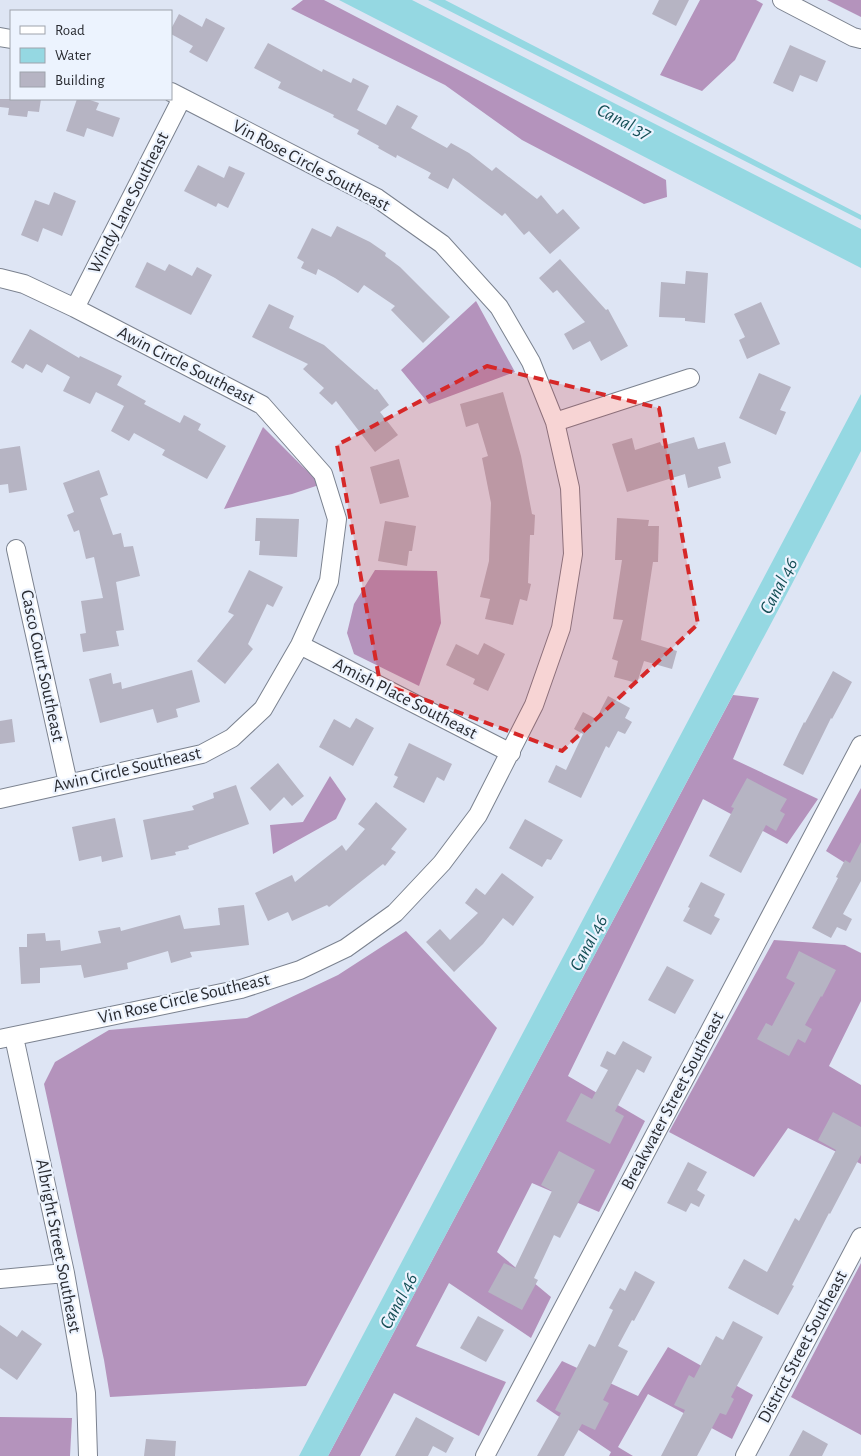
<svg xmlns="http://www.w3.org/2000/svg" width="861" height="1456" font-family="'Alegreya Sans',sans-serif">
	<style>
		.forest { fill: #b493bc }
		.water { fill: #95d8e2 }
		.building { fill: #b6b4c3 }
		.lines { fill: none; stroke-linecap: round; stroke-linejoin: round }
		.minor-casing { stroke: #7b828f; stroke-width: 20 }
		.minor { stroke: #fff; stroke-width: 18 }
		.marked { fill: #d62828; fill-opacity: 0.2; stroke: #d62828; stroke-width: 4; stroke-dasharray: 10 6; stroke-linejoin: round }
		.labels { text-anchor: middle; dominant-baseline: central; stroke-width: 4.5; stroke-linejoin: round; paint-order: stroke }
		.street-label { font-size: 18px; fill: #292b31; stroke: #ecf3fe }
		.water-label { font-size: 19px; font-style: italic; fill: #154f56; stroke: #ecf3fe }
	</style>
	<rect width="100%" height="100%" fill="#dee5f4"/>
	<path class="forest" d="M 303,0 L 324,0 L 476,79 L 666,180 L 667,197 L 644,204 L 522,140 L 445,85 L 291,9 Z
		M 700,0 L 756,0 L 763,4 L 735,60 L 702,91 L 660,75 Z
		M 827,0 L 861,0 L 861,17 Z
		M 476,301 L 515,372 L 429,404 L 401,370 Z
		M 263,427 L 302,466 L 322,484 L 292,494 L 224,509 Z
		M 375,570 L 437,571 L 441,623 L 419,686 L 354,654 L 347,633 L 354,604 Z
		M 733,695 L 759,698 L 733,759 L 818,799 L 787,844 L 703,799 L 568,1076 L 645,1121 L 599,1212 L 532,1183 L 497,1252 L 551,1297 L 531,1338 L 449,1283 L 416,1346 L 506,1382 L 479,1436 L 394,1393 L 360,1456 L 328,1456 Z
		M 330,776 L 346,799 L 336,819 L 273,854 L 270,825 L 303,822 Z
		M 861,788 L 861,873 L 826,851 Z
		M 406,931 L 497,1028 L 306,1386 L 110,1397 L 104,1360 L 44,1084 L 55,1062 L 109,1030 L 247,1018 L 338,975 Z
		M 774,940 L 845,945 L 861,953 L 861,1001 L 829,1066 L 861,1085 L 861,1164 L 788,1128 L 754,1177 L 669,1132 Z
		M 861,1263 L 861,1435 L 791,1397 Z
		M 668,1347 L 753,1395 L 732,1439 L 648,1394 L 618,1447 L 633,1456 L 609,1456 L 611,1452 L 536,1401 L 562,1361 L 638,1396 Z
		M 0,1417 L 72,1418 L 70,1456 L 0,1456 Z"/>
	<path class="water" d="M 339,0 L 412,0 L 861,229 L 861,268 Z
		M 428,0 L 445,0 L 861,215 L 861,220 Z
		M 861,394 L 861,451 L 792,584 L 328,1456 L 299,1456 Z"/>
	<path class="building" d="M 659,0 L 689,0 L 676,26 L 652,14 Z
		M 179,14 L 202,27 L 206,18 L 225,28 L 207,62 L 189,52 L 193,46 L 171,34 L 171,29 Z
		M 268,43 L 322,72 L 323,69 L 351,83 L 353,78 L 369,86 L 357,110 L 386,125 L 397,105 L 418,116 L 411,128 L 447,148 L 451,143 L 469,153 L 492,171 L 496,167 L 537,199 L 541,195 L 557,214 L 563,209 L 580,228 L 550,254 L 529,231 L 524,235 L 505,213 L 502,216 L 453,178 L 448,189 L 428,178 L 431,173 L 397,155 L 396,158 L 378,148 L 379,146 L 357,134 L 359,130 L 333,117 L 334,115 L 278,88 L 281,82 L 254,68 Z
		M 790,45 L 826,61 L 817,82 L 800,75 L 793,92 L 773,83 Z
		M 0,99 L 41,99 L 39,112 L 28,111 L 27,117 L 8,115 L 9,108 L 0,107 Z
		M 77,99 L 87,99 L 99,103 L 96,110 L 120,118 L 113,137 L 87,128 L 84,137 L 66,131 Z
		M 198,165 L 224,178 L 229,166 L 245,173 L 228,208 L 218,203 L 216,207 L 184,191 Z
		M 54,192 L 76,201 L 62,236 L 43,228 L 38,242 L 21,235 L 35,200 L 49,205 Z
		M 337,226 L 370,242 L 386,253 L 385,256 L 400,267 L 450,317 L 423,343 L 391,310 L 395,306 L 364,285 L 358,293 L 335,278 L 318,269 L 316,275 L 301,268 L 304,262 L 297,258 L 312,228 L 331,237 Z
		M 560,259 L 606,310 L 608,309 L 628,346 L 601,361 L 590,341 L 573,350 L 564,334 L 585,322 L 557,290 L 553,293 L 539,278 Z
		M 147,262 L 165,271 L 169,264 L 192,276 L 197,267 L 212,275 L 191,315 L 135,287 Z
		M 686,271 L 708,273 L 705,323 L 685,321 L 685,318 L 659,317 L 661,282 L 685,284 Z
		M 761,302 L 780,344 L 747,359 L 739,340 L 745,337 L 734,314 Z
		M 269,304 L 294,316 L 289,328 L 324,345 L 375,390 L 377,389 L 389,405 L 380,412 L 398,435 L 375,452 L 336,401 L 332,405 L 319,393 L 324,388 L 303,369 L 308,364 L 252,337 Z
		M 30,329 L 79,358 L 80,356 L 122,376 L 117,385 L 146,401 L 144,404 L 180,423 L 184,415 L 201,424 L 198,430 L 226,446 L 207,479 L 162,455 L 165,450 L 134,433 L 129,441 L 111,431 L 124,406 L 96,392 L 90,404 L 63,391 L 70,377 L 47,364 L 42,373 L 26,364 L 23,369 L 11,362 Z
		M 759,373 L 791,387 L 780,410 L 786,412 L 776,435 L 739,418 Z
		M 503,392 L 521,456 L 532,514 L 535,515 L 534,535 L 530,535 L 528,583 L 531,584 L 527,601 L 520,599 L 513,625 L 485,619 L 490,599 L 480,597 L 489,561 L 491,503 L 482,458 L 488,456 L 478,423 L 466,427 L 460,404 Z
		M 694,437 L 698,449 L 725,442 L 731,463 L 718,467 L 721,478 L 688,488 L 685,474 L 627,492 L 612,444 L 632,438 L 635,450 L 660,442 L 662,446 Z
		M 20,446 L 27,490 L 9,493 L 8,484 L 0,485 L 0,449 Z
		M 399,459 L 409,497 L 380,504 L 370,467 Z
		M 99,470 L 108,495 L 100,498 L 113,535 L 121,533 L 124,547 L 133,546 L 140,576 L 116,582 L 124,630 L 116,631 L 119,646 L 83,652 L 80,634 L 86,633 L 81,601 L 103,598 L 94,557 L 86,559 L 79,530 L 74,532 L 67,515 L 74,512 L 63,483 Z
		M 256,518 L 299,519 L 297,557 L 259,555 L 260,541 L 255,541 Z
		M 617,518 L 649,520 L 648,526 L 659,526 L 658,562 L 653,562 L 641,640 L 677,651 L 672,669 L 644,661 L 637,683 L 614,677 L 618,661 L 612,659 L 623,620 L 613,619 L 622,560 L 615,560 Z
		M 385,521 L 416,526 L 412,551 L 409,551 L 407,566 L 378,561 Z
		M 249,570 L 283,587 L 273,607 L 267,604 L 248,644 L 253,649 L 225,684 L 197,661 L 234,615 L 228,612 Z
		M 484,643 L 505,654 L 488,691 L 473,684 L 475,679 L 446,665 L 456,644 L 478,655 Z
		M 192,670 L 200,702 L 176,709 L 178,717 L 157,723 L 153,709 L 100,723 L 89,679 L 111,673 L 113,684 L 121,682 L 122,689 Z
		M 833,671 L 852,682 L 832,719 L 831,718 L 803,775 L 783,765 L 804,722 L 805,723 Z
		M 608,696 L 630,708 L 625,718 L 632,722 L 625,734 L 618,731 L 609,748 L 606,746 L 581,798 L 548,782 L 556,765 L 566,770 L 583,734 L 574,729 L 583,712 L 596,719 Z
		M 356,718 L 374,728 L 353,766 L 319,747 L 334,719 L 350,728 Z
		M 12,719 L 15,742 L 0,744 L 0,721 Z
		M 409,743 L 452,764 L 444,781 L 437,777 L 424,803 L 393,787 L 398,777 L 394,775 Z
		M 278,763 L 304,796 L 292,806 L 284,797 L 270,811 L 250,788 Z
		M 747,778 L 787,799 L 780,811 L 785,814 L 776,831 L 766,825 L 741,873 L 709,856 L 734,808 L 731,807 Z
		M 236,785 L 249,824 L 188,846 L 189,849 L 175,852 L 176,855 L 151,860 L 143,820 L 194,810 L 192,806 L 214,798 L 213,793 Z
		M 376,802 L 407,829 L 391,849 L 396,852 L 385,866 L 383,864 L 329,907 L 327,905 L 292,921 L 288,912 L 268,921 L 255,893 L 292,875 L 295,882 L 342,845 L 346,851 L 365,829 L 358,824 Z
		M 115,818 L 123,857 L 102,862 L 101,856 L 79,861 L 72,827 Z
		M 525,819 L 563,840 L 551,860 L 547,859 L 542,867 L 509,848 Z
		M 861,842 L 861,881 L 843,914 L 852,919 L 846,931 L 837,927 L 831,938 L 812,928 L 838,878 L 836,877 L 845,860 L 850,863 Z
		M 502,873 L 534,897 L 513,926 L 503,918 L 483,944 L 454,972 L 426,942 L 440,929 L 450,940 L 478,913 L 465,903 L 476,888 L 485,895 Z
		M 701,882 L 725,894 L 714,916 L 720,919 L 711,935 L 683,921 L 690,908 L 688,907 Z
		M 244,905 L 249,945 L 190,952 L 192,957 L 171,963 L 168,951 L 127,963 L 128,969 L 84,978 L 81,965 L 40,968 L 40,983 L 21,984 L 19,947 L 27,947 L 27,934 L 45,933 L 46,941 L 60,940 L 61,951 L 101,943 L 98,931 L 120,927 L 121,931 L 180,915 L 184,929 L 220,925 L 218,908 Z
		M 799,951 L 836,970 L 822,997 L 821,996 L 805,1025 L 812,1029 L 805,1043 L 798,1039 L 789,1056 L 757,1039 L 766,1023 L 772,1026 L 795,983 L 786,978 Z
		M 667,966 L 694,980 L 675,1014 L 648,1000 Z
		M 623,1041 L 652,1057 L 644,1073 L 637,1069 L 615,1111 L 624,1116 L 610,1144 L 566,1121 L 581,1093 L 592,1099 L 608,1070 L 600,1066 L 607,1051 L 615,1055 Z
		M 833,1112 L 861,1127 L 861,1155 L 830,1214 L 829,1213 L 792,1285 L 794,1286 L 778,1315 L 728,1288 L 744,1259 L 767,1272 L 795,1218 L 799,1221 L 836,1150 L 818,1140 Z
		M 559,1151 L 595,1170 L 560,1238 L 554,1235 L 534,1278 L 538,1280 L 522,1310 L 488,1292 L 504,1263 L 515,1268 L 552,1191 L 541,1185 Z
		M 688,1162 L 707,1172 L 697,1190 L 705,1195 L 699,1207 L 691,1203 L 686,1212 L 667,1203 Z
		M 635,1271 L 655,1282 L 634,1321 L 632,1320 L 618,1346 L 628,1351 L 603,1400 L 609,1403 L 595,1430 L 582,1424 L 564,1456 L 537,1456 L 561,1413 L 555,1410 L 589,1344 L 595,1347 L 613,1310 L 609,1308 L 620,1288 L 625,1291 Z
		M 478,1316 L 504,1330 L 486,1362 L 460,1348 Z
		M 733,1321 L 763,1337 L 731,1397 L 734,1399 L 726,1415 L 720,1413 L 697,1456 L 661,1456 L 685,1410 L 674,1405 L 689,1375 L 694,1378 L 716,1336 L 723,1340 Z
		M 0,1325 L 17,1337 L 22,1330 L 42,1344 L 17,1380 L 0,1368 Z
		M 416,1417 L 454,1438 L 446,1453 L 433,1446 L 428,1456 L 395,1456 Z
		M 803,1430 L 828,1444 L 822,1456 L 789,1456 Z
		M 146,1439 L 176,1441 L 175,1456 L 144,1456 Z"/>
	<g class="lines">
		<defs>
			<path id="minor" d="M 782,0 L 853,37 L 861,39
				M 0,37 L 11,39
				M 0,278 L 24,284 L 75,308 L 262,405 L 323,474 L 337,519 L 329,581 L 300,645 L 263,709 L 232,738 L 202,754 L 0,799
				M 75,308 L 182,98
				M 555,422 L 690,378
				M 16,549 L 68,783
				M 300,645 L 511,753
				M 14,1037 L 65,1273 L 86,1393 L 88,1456
				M 0,1039 L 241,989 L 300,970 L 346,948 L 395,913 L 442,863 L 478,815 L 534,705 L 561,628 L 573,554 L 570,488 L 555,422 L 531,362 L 499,307 L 442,244 L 377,198 L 171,92
				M 0,1279 L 65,1273
				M 485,1456 L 861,745
				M 745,1456 L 861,1237"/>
		</defs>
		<use href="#minor" class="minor-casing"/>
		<use href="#minor" class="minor"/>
	</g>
	<path class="marked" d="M 487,366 L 659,408 L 698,624 L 562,751 L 380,683 L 337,445 Z"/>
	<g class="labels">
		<g class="street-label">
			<text transform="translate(311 166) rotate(28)">Vin Rose Circle Southeast</text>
			<text transform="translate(129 203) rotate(-63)">Windy Lane Southeast</text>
			<text transform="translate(186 366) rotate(27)">Awin Circle Southeast</text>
			<text transform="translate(42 666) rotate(78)">Casco Court Southeast</text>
			<text transform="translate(405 699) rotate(27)">Amish Place Southeast</text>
			<text transform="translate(127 770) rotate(-13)">Awin Circle Southeast</text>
			<text transform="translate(184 999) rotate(-13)">Vin Rose Circle Southeast</text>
			<text transform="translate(673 1101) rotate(-62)">Breakwater Street Southeast</text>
			<text transform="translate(58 1246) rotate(79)">Albright Street Southeast</text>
			<text transform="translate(803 1347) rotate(-62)">District Street Southeast</text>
		</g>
		<g class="water-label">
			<text transform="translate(624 122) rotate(27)">Canal 37</text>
			<text transform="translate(779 586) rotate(-62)">Canal 46</text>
			<text transform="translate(589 943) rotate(-62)">Canal 46</text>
			<text transform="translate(399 1301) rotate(-62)">Canal 46</text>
		</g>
	</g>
	<rect x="10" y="10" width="162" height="90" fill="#ecf3fe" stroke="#9ea3ac"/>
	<rect x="20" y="26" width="25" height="8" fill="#ffffff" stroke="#9ea3ac"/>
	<text x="55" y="35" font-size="15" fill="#292b31">Road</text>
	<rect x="20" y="48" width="25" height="15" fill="#95d8e2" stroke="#9ea3ac"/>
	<text x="55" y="60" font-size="15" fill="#292b31">Water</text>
	<rect x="20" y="72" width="25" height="15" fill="#b6b4c3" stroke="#9ea3ac"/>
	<text x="55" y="85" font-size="15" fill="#292b31">Building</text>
</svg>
